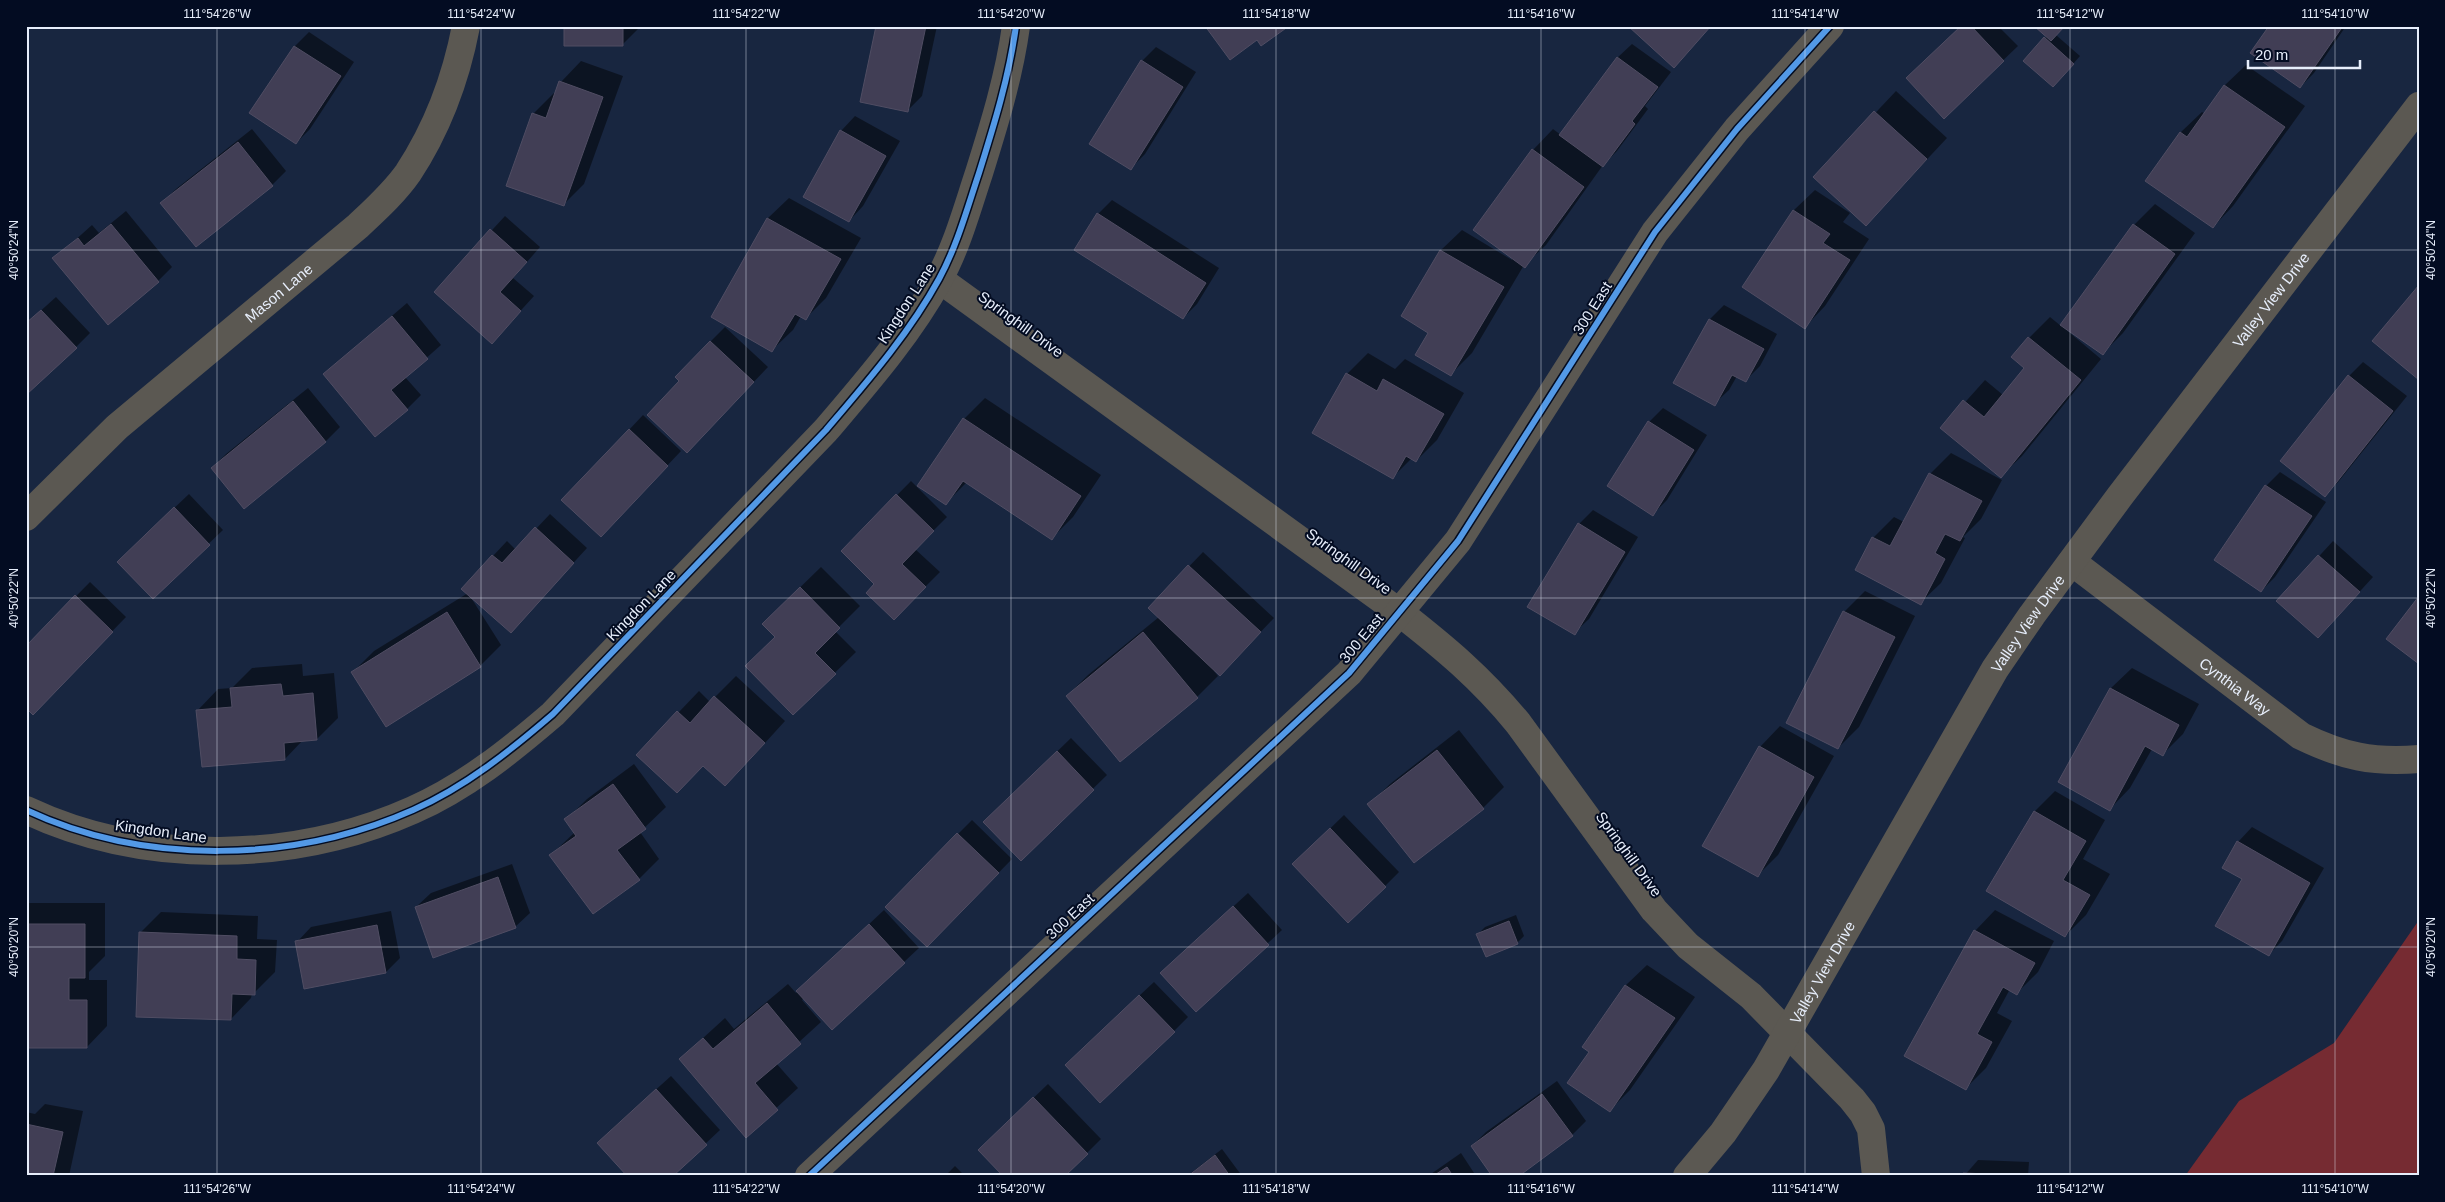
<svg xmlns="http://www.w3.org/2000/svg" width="2445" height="1202" font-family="Arial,sans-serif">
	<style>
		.forest { fill: #762b32 }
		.shadow { fill: #0007 }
		.building { fill: #413e55; stroke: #504d63 }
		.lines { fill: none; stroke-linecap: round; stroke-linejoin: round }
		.minor { stroke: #5b5852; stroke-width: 28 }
		.cycleway-casing { stroke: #030c22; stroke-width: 9 }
		.cycleway { stroke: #5399e6; stroke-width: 6 }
		.ticks { fill: none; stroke: #e7eefb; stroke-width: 1; stroke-opacity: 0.45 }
		.labels { text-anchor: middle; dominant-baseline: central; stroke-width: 4; stroke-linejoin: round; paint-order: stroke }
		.street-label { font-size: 15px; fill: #e7eefb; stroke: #030c22 }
		.neatline { fill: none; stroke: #e7eefb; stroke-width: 2 }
		.ticks-label { font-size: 12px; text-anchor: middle; fill: #e7eefb }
	</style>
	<rect width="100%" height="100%" fill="#182640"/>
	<path class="forest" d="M 2419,920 L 2419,1176 L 2185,1176 L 2239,1101 L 2334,1043 Z"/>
	<path class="shadow" d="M 565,26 L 641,26 L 622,45 Z
		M 877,26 L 937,26 L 922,96 L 908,110 Z
		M 1962,26 L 1998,26 L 2018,46 L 1944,117 Z
		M 2270,26 L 2346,26 L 2314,73 L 2300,87 Z
		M 309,32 L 354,62 L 310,129 L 296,143 L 294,47 Z
		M 2056,35 L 2080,56 L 2060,79 L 2025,61 L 2047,36 Z
		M 1632,44 L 1671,72 L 1645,106 L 1648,109 L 1617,151 L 1603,165 L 1546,245 L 1524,265 L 1472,353 L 1451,374 L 1430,332 L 1441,250 L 1462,230 L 1512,260 L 1533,150 L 1553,129 L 1561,135 L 1617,58 Z
		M 1156,47 L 1196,72 L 1145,154 L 1131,168 L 1142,61 Z
		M 581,61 L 623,76 L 584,184 L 563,205 L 533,114 L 554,93 L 556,94 L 561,82 Z
		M 2246,65 L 2305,106 L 2233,206 L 2213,227 L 2147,180 L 2181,132 L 2202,112 L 2205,114 L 2225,85 Z
		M 1896,91 L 1947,138 L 1886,203 L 1815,177 Z
		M 855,116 L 900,141 L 863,206 L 849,221 L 805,196 L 841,131 Z
		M 252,129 L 286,171 L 272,185 L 196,245 L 162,203 L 176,189 Z
		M 1815,190 L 1850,213 L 1843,222 L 1869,239 L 1825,306 L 1805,327 L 1744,287 L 1794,210 Z
		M 789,198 L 861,238 L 826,298 L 806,318 L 801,316 L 793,330 L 772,350 L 712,316 L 768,218 Z
		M 1112,200 L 1219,268 L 1197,304 L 1183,318 L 1098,214 Z
		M 2155,204 L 2195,233 L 2123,333 L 2103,353 L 2065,327 L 2064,328 L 2101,359 L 2022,456 L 2001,476 L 1942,428 L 1985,380 L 2003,395 L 2026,367 L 2029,338 L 2050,317 L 2061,326 L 2134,225 Z
		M 126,211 L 172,267 L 158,281 L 54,259 L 92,225 L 99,233 Z
		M 505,216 L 540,247 L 513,278 L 534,296 L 492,342 L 435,292 Z
		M 56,297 L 90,333 L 76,347 L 26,324 Z
		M 407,303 L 441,345 L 405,377 L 421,395 L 407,409 L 324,374 Z
		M 1724,305 L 1777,334 L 1760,366 L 1745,381 L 1737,376 L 1729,390 L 1714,404 L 1675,383 L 1710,319 Z
		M 725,327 L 768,367 L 701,437 L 681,381 L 710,342 Z
		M 1368,353 L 1395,369 L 1405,359 L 1464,393 L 1437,440 L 1416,461 L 1412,458 L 1392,478 L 1347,374 Z
		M 2363,362 L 2407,396 L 2339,481 L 2325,495 L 2349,376 Z
		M 308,388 L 340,427 L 326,441 L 244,507 L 212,468 L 226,454 Z
		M 985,398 L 1101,475 L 1073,517 L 1052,538 L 967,482 L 946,503 L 964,419 Z
		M 1663,408 L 1707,435 L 1667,500 L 1653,514 L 1649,422 Z
		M 643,415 L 681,451 L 615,521 L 563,500 Z
		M 1951,453 L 2002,480 L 1981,519 L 1963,537 L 1965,538 L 1941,583 L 1920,603 L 1873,538 L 1894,517 L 1904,522 L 1930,474 Z
		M 2280,472 L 2326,502 L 2275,577 L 2261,591 L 2266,486 Z
		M 911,481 L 947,517 L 915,549 L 940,572 L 894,618 L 876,584 L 842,551 Z
		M 189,494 L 223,530 L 153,597 L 132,548 Z
		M 1593,510 L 1638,537 L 1589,619 L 1574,633 L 1579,524 Z
		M 550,514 L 587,548 L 511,631 L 470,596 L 501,645 L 480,666 L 386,725 L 353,672 L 374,651 L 468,593 L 463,588 L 507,541 L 516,550 Z
		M 2333,541 L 2373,577 L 2332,622 L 2278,601 Z
		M 1203,552 L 1274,618 L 1234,660 L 1214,671 L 1218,676 L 1197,697 L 1121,760 L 1067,696 L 1088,675 L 1159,617 L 1149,608 Z
		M 821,567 L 860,606 L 835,631 L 856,652 L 793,714 L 777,637 L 784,603 Z
		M 90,582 L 126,617 L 33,713 L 26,647 Z
		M 1865,591 L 1915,616 L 1859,727 L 1838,748 L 1844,612 Z
		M 302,664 L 303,676 L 334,673 L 338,718 L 317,739 L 303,740 L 285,759 L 198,710 L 218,689 L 232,688 L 252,668 Z
		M 2132,668 L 2199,704 L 2183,734 L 2162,755 L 2152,749 L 2130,788 L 2110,809 L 2060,782 L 2111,688 Z
		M 736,676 L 785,721 L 746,764 L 704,764 L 638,755 L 699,691 L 710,702 Z
		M 1780,726 L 1834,756 L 1778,855 L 1757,876 L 1760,747 Z
		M 1459,730 L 1504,787 L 1483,808 L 1414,862 L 1369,805 L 1390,784 Z
		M 1071,738 L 1107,775 L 1021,859 L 999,808 Z
		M 634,764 L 666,807 L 640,832 L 659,859 L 639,879 L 551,855 L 575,832 L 566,820 L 587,799 Z
		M 2055,791 L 2105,820 L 2083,859 L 2110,874 L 2086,915 L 2065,936 L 2035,811 Z
		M 1344,815 L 1399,872 L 1385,886 L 1308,850 Z
		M 972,820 L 1012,859 L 941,932 L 958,834 Z
		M 2252,827 L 2324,868 L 2282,941 L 2268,955 L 2244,879 L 2224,867 L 2238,842 Z
		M 512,864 L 530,913 L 515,927 L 416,907 L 431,893 Z
		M 1248,893 L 1282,930 L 1196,1010 L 1176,959 Z
		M 26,903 L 105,903 L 105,956 L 89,972 L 89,980 L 107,980 L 107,1026 L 87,1047 L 26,1047 Z
		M 884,910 L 919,948 L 832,1029 L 804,998 L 802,1000 L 821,1022 L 776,1063 L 798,1088 L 746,1136 L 680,1059 L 725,1018 L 734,1029 L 788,984 L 796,993 Z
		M 1995,910 L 2054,941 L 2038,972 L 2017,993 L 2010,989 L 1997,1013 L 2012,1021 L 1986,1068 L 1966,1088 L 1975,931 Z
		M 391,911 L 400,958 L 386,972 L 297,942 L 311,927 Z
		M 161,912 L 258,916 L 257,939 L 277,940 L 275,972 L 254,993 L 252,993 L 251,998 L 231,1019 L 140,933 Z
		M 1516,915 L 1524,936 L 1517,943 L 1478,934 L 1485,927 Z
		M 1647,965 L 1695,997 L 1630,1090 L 1610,1110 L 1591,1051 L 1584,1047 L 1626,985 Z
		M 1154,982 L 1188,1017 L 1174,1031 L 1080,1051 Z
		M 671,1076 L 720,1130 L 671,1176 L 612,1129 Z
		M 1557,1081 L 1586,1121 L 1572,1135 L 1517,1176 L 1472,1146 L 1486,1132 Z
		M 1048,1084 L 1101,1139 L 1064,1176 L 994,1136 Z
		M 45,1104 L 83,1111 L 69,1176 L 26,1176 L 26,1112 L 35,1114 Z
		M 1222,1149 L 1242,1176 L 1188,1176 L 1191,1173 Z
		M 1461,1153 L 1476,1176 L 1428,1176 Z
		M 1978,1160 L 2029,1162 L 2028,1176 L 1964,1176 Z
		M 955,1166 L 965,1176 L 945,1176 Z"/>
	<path class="building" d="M 564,26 L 623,26 L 623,46 L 564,46 Z
		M 876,26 L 926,26 L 908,112 L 860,102 Z
		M 1205,26 L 1289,26 L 1261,46 L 1257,40 L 1230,60 Z
		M 1628,26 L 1711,26 L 1674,68 Z
		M 1961,26 L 1971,26 L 2004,61 L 1944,119 L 1906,78 Z
		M 2034,26 L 2065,26 L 2051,41 Z
		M 2269,26 L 2343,26 L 2300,88 L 2250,53 Z
		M 2044,37 L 2074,64 L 2053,87 L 2023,61 Z
		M 294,46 L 341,76 L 296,144 L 249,113 Z
		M 1617,57 L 1658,87 L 1632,121 L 1635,124 L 1603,167 L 1559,135 Z
		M 1141,60 L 1183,87 L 1131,170 L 1089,144 Z
		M 559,81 L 603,97 L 564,206 L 506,186 L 532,113 L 546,118 Z
		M 2224,85 L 2285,127 L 2213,228 L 2145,181 L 2180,132 L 2187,137 Z
		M 1874,111 L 1927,159 L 1866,226 L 1813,177 Z
		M 840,130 L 886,156 L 849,222 L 803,197 Z
		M 238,142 L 273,186 L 196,247 L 160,203 Z
		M 1532,149 L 1584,187 L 1525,268 L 1473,230 Z
		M 1793,210 L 1830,234 L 1823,243 L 1850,260 L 1805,329 L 1742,287 Z
		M 1097,213 L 1206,283 L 1183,319 L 1074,250 Z
		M 767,218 L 841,259 L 806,320 L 795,314 L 772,352 L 711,317 Z
		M 111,224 L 159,282 L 108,325 L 52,258 L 78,238 L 84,246 Z
		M 2133,224 L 2175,254 L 2103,355 L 2060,325 Z
		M 490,229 L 527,262 L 500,292 L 521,311 L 492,344 L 434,292 Z
		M 1440,250 L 1504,287 L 1451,376 L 1415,355 L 1428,333 L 1401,316 Z
		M 2419,285 L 2419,380 L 2372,341 Z
		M 41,310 L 77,348 L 26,395 L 26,323 Z
		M 392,316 L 428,359 L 391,390 L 408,410 L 375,437 L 323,374 Z
		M 1709,319 L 1764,349 L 1746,382 L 1732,375 L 1715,406 L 1673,383 Z
		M 2028,337 L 2081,380 L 2001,478 L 1940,428 L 1963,400 L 1984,417 L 2024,368 L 2011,357 Z
		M 710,341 L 754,382 L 687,453 L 647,415 L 679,381 L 675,377 Z
		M 1346,373 L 1377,391 L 1383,379 L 1444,414 L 1416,462 L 1406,456 L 1393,479 L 1312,433 Z
		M 2348,375 L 2393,411 L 2325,497 L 2280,461 Z
		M 293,401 L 326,442 L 244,509 L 211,468 Z
		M 963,418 L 1081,496 L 1052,540 L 963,481 L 946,505 L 917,486 Z
		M 1648,421 L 1694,450 L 1653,516 L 1607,486 Z
		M 629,429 L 668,466 L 601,537 L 561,500 Z
		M 1929,473 L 1982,501 L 1960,541 L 1945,534 L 1935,553 L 1945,559 L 1921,605 L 1855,570 L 1872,537 L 1890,546 Z
		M 2265,485 L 2312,516 L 2261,592 L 2214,560 Z
		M 896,494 L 934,531 L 902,564 L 926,587 L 894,620 L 866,593 L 874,584 L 841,551 Z
		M 174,507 L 210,545 L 153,599 L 117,562 Z
		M 1578,523 L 1625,552 L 1575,635 L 1527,607 Z
		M 535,527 L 574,563 L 511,633 L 461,589 L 492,555 L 502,563 Z
		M 2318,555 L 2360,592 L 2318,638 L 2276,601 Z
		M 1188,565 L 1261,632 L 1220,676 L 1148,608 Z
		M 800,587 L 840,628 L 815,653 L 836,674 L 793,715 L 745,666 L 775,637 L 762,624 Z
		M 75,595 L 113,632 L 33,715 L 26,708 L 26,646 Z
		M 2419,596 L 2419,664 L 2386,639 Z
		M 1843,611 L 1895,637 L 1838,749 L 1786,723 Z
		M 447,612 L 481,667 L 386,727 L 351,672 Z
		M 1143,632 L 1198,698 L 1120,762 L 1066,696 Z
		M 281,684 L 283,696 L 313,693 L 317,740 L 284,743 L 285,760 L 202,767 L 196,710 L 232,707 L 230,688 Z
		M 2110,688 L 2179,725 L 2163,756 L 2145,746 L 2110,811 L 2058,782 Z
		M 714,696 L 765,743 L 725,786 L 703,766 L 677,793 L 636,755 L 677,711 L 690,723 Z
		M 1759,746 L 1814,777 L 1758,877 L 1702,846 Z
		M 1437,750 L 1484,809 L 1414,863 L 1367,804 Z
		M 1057,751 L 1094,790 L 1021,861 L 983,822 Z
		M 613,784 L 646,829 L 617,850 L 640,880 L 593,914 L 549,855 L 576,836 L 564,819 Z
		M 2034,811 L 2086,841 L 2063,880 L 2090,895 L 2065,937 L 1986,891 Z
		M 1330,828 L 1386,887 L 1348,923 L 1292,864 Z
		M 957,833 L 999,873 L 927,947 L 885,907 Z
		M 2237,841 L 2310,883 L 2269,956 L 2215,926 L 2242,879 L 2222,868 Z
		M 498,877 L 516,928 L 433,958 L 415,907 Z
		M 1233,906 L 1269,945 L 1196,1012 L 1160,973 Z
		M 1509,921 L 1518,944 L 1486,957 L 1476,934 Z
		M 26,924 L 85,924 L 85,978 L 69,978 L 69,1000 L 87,1000 L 87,1048 L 26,1048 Z
		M 869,924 L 905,963 L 832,1030 L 796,991 Z
		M 377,925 L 386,973 L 304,989 L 295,941 Z
		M 1974,930 L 2035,963 L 2017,995 L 2003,987 L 1977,1034 L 1992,1042 L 1966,1090 L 1904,1056 Z
		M 139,932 L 237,936 L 237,959 L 256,960 L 255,995 L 232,994 L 231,1020 L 136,1017 Z
		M 1625,985 L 1675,1018 L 1610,1112 L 1567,1083 L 1589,1052 L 1582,1047 Z
		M 1139,995 L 1175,1032 L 1100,1103 L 1065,1065 Z
		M 767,1003 L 801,1044 L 755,1083 L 778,1110 L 746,1138 L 679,1059 L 703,1038 L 713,1049 Z
		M 656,1089 L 707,1145 L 673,1176 L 627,1176 L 597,1143 Z
		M 1542,1094 L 1573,1136 L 1519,1176 L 1492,1176 L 1471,1146 Z
		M 1033,1097 L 1088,1154 L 1065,1176 L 1003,1176 L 978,1150 Z
		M 26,1124 L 63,1132 L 53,1176 L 26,1176 Z
		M 1215,1155 L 1230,1176 L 1188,1176 Z
		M 1447,1167 L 1453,1176 L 1433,1176 Z
		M 1963,1173 L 2015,1175 L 1963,1176 Z"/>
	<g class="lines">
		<g class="minor">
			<path d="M 939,279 L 1399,612 C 1445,648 1480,677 1518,723 L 1654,910 L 1688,946 L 1751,996 L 1852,1099 L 1863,1113 L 1871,1129 L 1876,1176"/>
			<path id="s1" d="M 26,517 L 117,427 L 358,226 C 375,210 394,193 408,173 C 437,129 456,78 466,26"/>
			<path id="s2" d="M 2072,562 L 2301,736 C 2342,756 2373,763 2419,759"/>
			<path d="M 26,810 C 145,866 294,863 413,810 C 465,787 510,751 553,714 L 826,430 C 866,383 909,334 939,279 C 957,246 967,209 979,173 C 994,125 1009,77 1016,26"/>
			<path d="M 809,1176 L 1349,673 L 1458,541 L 1655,232 L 1737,129 L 1830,26"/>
			<path id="s3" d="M 1687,1176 L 1723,1133 L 1766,1070 L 1995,669 L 2032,615 L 2120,496 L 2419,106"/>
		</g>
		<defs>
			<path id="cycleway" d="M 26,810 C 145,866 294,863 413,810 C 465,787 510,751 553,714 L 826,430 C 866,383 909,334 939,279 C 957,246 967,209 979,173 C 994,125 1009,77 1016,26
				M 809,1176 L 1349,673 L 1458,541 L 1655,232 L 1737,129 L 1830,26"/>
		</defs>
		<use href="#cycleway" class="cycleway-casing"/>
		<use href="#cycleway" class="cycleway"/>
	</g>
	<path class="ticks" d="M 217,26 L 217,1176M 481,26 L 481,1176M 746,26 L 746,1176M 1011,26 L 1011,1176M 1276,26 L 1276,1176M 1541,26 L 1541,1176M 1805,26 L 1805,1176M 2070,26 L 2070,1176M 2335,26 L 2335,1176M 26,250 L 2419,250M 26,598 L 2419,598M 26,947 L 2419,947"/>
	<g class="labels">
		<g class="street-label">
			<text stroke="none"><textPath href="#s1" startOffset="338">Mason Lane</textPath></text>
			<text stroke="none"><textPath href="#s3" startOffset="1055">Valley View Drive</textPath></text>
			<text transform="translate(906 303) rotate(-57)">Kingdon Lane</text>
			<text transform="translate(1592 308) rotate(-58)">300 East</text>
			<text transform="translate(1021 324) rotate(36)">Springhill Drive</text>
			<text transform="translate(1349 561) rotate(36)">Springhill Drive</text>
			<text transform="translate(641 605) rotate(-46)">Kingdon Lane</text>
			<text stroke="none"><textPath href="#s3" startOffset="650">Valley View Drive</textPath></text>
			<text transform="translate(1361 638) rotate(-50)">300 East</text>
			<text stroke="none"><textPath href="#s2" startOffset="205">Cynthia Way</textPath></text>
			<text transform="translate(161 831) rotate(8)">Kingdon Lane</text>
			<text transform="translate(1629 854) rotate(54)">Springhill Drive</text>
			<text transform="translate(1070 916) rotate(-43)">300 East</text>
			<text stroke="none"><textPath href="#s3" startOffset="245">Valley View Drive</textPath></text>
		</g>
	</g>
	<rect width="2445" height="1202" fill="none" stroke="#030c22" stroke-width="55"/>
	<path d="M2248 60v8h112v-8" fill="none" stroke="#e7eefb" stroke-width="2.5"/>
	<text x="2255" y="60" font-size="15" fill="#e7eefb" stroke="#030c22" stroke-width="4" paint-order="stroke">20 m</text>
	<rect x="28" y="28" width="2390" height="1146" class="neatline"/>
	<g class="ticks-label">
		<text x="217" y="18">111°54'26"W</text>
		<text x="481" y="18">111°54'24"W</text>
		<text x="746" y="18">111°54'22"W</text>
		<text x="1011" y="18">111°54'20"W</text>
		<text x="1276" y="18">111°54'18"W</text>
		<text x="1541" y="18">111°54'16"W</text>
		<text x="1805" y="18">111°54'14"W</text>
		<text x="2070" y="18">111°54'12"W</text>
		<text x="2335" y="18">111°54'10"W</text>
		<text transform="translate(14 250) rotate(-90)" y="4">40°50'24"N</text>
		<text transform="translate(2431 250) rotate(-90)" y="4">40°50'24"N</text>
		<text transform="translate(14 598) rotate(-90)" y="4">40°50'22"N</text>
		<text transform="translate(2431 598) rotate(-90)" y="4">40°50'22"N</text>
		<text transform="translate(14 947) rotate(-90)" y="4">40°50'20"N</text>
		<text transform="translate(2431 947) rotate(-90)" y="4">40°50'20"N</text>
		<text x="217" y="1193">111°54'26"W</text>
		<text x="481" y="1193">111°54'24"W</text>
		<text x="746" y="1193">111°54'22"W</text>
		<text x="1011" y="1193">111°54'20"W</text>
		<text x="1276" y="1193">111°54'18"W</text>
		<text x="1541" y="1193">111°54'16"W</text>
		<text x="1805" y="1193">111°54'14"W</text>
		<text x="2070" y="1193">111°54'12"W</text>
		<text x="2335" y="1193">111°54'10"W</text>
	</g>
</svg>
